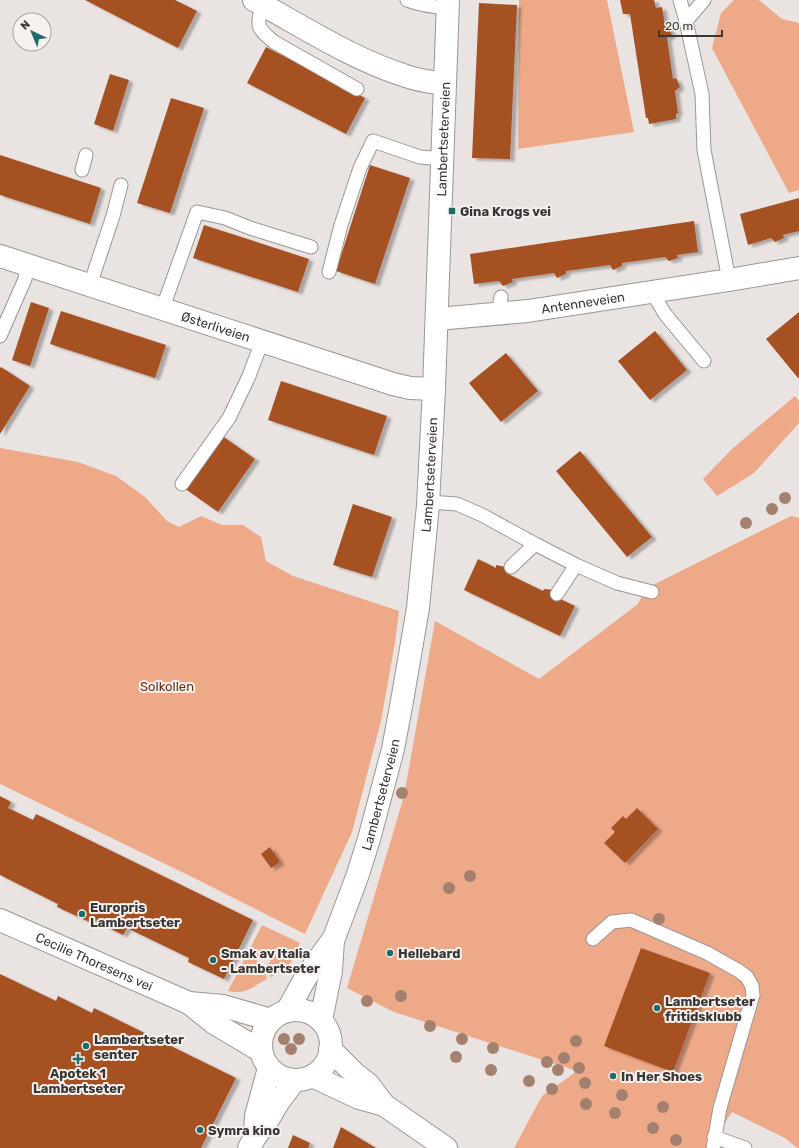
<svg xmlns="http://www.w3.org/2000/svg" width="799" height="1148" font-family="Rubik,sans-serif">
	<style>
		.green { fill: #eda988 }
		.building { fill: #a55124; filter: url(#shadow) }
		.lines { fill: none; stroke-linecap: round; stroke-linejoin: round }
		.lane-casing { stroke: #9c9694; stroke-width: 15 }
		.street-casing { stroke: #9c9694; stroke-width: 24 }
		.secondary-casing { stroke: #9c9694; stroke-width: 24 }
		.lane { stroke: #fff; stroke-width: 13 }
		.street { stroke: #fff; stroke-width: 22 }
		.secondary { stroke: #fff; stroke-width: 22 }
		.tree { fill: #a4816f }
		.poi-dot { fill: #1e6b6b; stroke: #f6f1ee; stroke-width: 1.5 }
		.labels { text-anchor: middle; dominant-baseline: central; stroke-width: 4; stroke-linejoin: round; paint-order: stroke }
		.street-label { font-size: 13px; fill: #393736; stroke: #f6f1ee }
		.poi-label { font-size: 13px; font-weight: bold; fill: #393736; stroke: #f6f1ee; text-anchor: start }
		.park-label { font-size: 13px; fill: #6b3112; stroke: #f6f1ee }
	</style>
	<defs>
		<filter id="shadow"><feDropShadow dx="4.5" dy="2.5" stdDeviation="1" flood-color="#0004"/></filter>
	</defs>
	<rect width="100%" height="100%" fill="#e9e3e1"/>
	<path class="green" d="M 519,0 L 607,0 L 634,132 L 518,149 Z
		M 734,0 L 759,0 L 782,19 L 799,23 L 799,190 L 789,193 L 712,48 L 721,13 Z
		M 795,396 L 799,401 L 799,423 L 754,473 L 717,496 L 703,479 L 733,448 Z
		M 0,448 L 78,462 L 116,476 L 145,497 L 167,521 L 179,527 L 201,516 L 222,525 L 243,525 L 261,537 L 266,561 L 293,576 L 399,611 L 395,642 L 381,721 L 352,832 L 305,934 L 188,875 L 0,784 Z
		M 791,516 L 799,518 L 799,1148 L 797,1148 L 785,1138 L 732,1112 L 709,1148 L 514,1148 L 542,1096 L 577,1071 L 394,1012 L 347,988 L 404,796 L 435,621 L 539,679 L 638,604 L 645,589 Z
		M 262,925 L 300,943 L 287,970 L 270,977 L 266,965 L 270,962 L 270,954 L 267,952 L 261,952 L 258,955 L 257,961 L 260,965 L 263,965 L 267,979 C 252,987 245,995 228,991 Z"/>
	<path class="building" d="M 85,0 L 175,0 L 197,11 L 178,48 Z
		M 620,0 L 654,0 L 656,8 L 662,7 L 665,26 L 668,26 L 672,35 L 667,38 L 673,79 L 676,78 L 680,87 L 675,91 L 678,113 L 676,114 L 676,119 L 649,124 L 648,118 L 646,118 L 630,14 L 623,14 Z
		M 479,3 L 517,5 L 510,159 L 472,158 Z
		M 266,47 L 365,98 L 346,134 L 247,83 Z
		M 110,74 L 129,80 L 113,131 L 94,124 Z
		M 171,98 L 204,108 L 170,213 L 137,203 Z
		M 0,155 L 101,188 L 90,224 L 0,195 Z
		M 370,165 L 410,178 L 375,284 L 336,271 Z
		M 799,198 L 799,231 L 783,235 L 784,238 L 775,242 L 771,238 L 748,245 L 740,214 Z
		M 694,221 L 698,252 L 677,255 L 678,258 L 669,261 L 665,257 L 622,263 L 622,266 L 613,270 L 610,265 L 566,271 L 566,274 L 557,278 L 554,273 L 512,279 L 513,282 L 503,286 L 499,281 L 474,284 L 470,254 Z
		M 204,225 L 309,259 L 298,292 L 193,258 Z
		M 31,302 L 49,308 L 30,366 L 12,360 Z
		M 61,311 L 166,345 L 155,378 L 50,344 Z
		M 799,312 L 799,377 L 798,378 L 766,339 Z
		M 655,331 L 687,370 L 650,400 L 618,361 Z
		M 506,353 L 538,391 L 501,422 L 469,383 Z
		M 1,367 L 30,386 L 0,434 L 0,368 Z
		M 281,381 L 387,416 L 374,455 L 268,420 Z
		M 221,435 L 255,459 L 218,512 L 184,488 Z
		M 580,451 L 652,537 L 627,557 L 556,471 Z
		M 353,504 L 392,517 L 372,577 L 333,565 Z
		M 478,559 L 496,568 L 496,565 L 506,567 L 506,573 L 543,591 L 544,589 L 555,590 L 554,596 L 575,606 L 560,636 L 464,590 Z
		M 0,796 L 11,802 L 8,808 L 33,820 L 36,814 L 253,920 L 224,979 L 188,962 L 189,958 L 127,928 L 123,935 L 95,921 L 94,924 L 57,907 L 58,904 L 0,875 Z
		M 637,808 L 658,829 L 625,863 L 604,843 L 615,832 L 611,828 L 623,816 L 626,819 Z
		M 270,847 L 280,862 L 271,868 L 261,854 Z
		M 641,948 L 710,973 L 673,1072 L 604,1046 Z
		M 0,974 L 56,1001 L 58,996 L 92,1013 L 94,1008 L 236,1078 L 201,1148 L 0,1148 Z
		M 341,1127 L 376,1148 L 333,1148 Z
		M 293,1135 L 310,1143 L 308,1148 L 288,1148 Z"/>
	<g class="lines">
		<defs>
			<path id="lane" d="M 407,0 C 420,5 433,7 448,8
				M 680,0 L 686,21 L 702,94 L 704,150 L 729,280
				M 263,5 C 255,26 258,29 274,42 L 357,89
				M 686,21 L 704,0
				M 82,170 L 86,155
				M 329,272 L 341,225 L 360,168 L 373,141 L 420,157 L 443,159
				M 90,285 L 113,216 L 121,185
				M 652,292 L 665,314 L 704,361
				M 162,310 L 197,212 L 225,218 L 250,228 L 311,247
				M 498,314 L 501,297
				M 0,336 L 25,279 L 27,265
				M 182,484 L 229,418 L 249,376 L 262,341
				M 428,502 L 457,504 L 482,515 L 535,544 L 576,565 L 617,583 L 652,592
				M 511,567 L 535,544
				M 557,594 L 576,565
				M 593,939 L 612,922 L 631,920 L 707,953 L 739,971 L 747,977 L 752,986 L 753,995 L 720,1108 L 713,1148
				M 714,1137 L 745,1148"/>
			<g id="street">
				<path d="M 254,0 C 302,26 354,60 406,76 C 419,81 432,82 445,84"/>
				<path id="s1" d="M 0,256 L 393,384 L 410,388 L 434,389"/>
				<path id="s2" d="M 437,319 L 528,311 L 729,280 L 799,268"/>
			</g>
			<g id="secondary">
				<path id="s3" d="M 0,920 L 189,1003 L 214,1023 L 261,1051"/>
				<path d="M 189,1003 L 223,1006 L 271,1020"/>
				<circle cx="296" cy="1045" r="35"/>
				<path id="s4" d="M 287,1011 L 306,977 L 334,938 L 357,877 L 369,839 L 393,749 L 402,701 L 418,608 L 428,505 L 434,389 L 448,0"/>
				<path d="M 321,1020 L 331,971 L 333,940"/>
				<path d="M 330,1049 L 355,1074 L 368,1084 L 384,1105 L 446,1148"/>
				<path d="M 312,1076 L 359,1098 L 384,1105"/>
				<path d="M 255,1132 L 256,1116 L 269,1068"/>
				<path d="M 249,1148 L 255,1137 L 267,1121 L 279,1101 L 295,1080"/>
			</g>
		</defs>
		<use href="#lane" class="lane-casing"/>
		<use href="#street" class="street-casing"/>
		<use href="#secondary" class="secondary-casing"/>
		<use href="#lane" class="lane"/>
		<use href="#street" class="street"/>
		<use href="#secondary" class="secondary"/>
	</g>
	<g class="tree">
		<circle cx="785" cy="498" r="6"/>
		<circle cx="772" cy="509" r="6"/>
		<circle cx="746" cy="523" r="6"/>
		<circle cx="402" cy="793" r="6"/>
		<circle cx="470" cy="876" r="6"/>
		<circle cx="449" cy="888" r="6"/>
		<circle cx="659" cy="919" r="6"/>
		<circle cx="401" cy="996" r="6"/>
		<circle cx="367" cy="1001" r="6"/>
		<circle cx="430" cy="1026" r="6"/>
		<circle cx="284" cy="1039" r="6"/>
		<circle cx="299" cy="1039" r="6"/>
		<circle cx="462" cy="1039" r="6"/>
		<circle cx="576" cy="1041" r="6"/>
		<circle cx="493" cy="1048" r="6"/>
		<circle cx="291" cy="1049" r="6"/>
		<circle cx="456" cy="1057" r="6"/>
		<circle cx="564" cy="1058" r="6"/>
		<circle cx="547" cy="1062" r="6"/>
		<circle cx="579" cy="1068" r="6"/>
		<circle cx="491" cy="1070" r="6"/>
		<circle cx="558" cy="1070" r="6"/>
		<circle cx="529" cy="1081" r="6"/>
		<circle cx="585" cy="1083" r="6"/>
		<circle cx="552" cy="1089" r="6"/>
		<circle cx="622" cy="1095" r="6"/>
		<circle cx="586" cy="1104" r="6"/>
		<circle cx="663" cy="1107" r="6"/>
		<circle cx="615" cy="1113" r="6"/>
		<circle cx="653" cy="1128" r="6"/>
		<circle cx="676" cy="1140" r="6"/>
	</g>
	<g class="poi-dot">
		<rect x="448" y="207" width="8" height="8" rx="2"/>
		<circle cx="82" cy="914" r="4"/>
		<circle cx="390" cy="953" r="4"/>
		<circle cx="213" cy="960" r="4"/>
		<circle cx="657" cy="1008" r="4"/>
		<circle cx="86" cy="1046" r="4"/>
		<path d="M76 1053h4v4h4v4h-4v4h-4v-4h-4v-4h4z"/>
		<circle cx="613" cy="1076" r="4"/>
		<circle cx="200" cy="1130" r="4"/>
	</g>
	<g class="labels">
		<g class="street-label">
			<text stroke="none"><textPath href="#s4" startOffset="898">Lambertseterveien</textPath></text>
			<text stroke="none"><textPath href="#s2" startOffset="147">Antenneveien</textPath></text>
			<text stroke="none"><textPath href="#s1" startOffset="227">Østerliveien</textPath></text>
			<text stroke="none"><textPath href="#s4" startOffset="562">Lambertseterveien</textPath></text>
			<text stroke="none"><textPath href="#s4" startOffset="238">Lambertseterveien</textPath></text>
			<text stroke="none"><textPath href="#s3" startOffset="103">Cecilie Thoresens vei</textPath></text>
		</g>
		<g class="poi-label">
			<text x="460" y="211">Gina Krogs vei</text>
			<text x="90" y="907">Europris<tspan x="90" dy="15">Lambertseter</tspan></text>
			<text x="221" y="953">Smak av Italia<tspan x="221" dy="15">- Lambertseter</tspan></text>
			<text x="398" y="953">Hellebard</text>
			<text x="665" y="1001">Lambertseter<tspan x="665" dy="15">fritidsklubb</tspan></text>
			<text x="94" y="1039">Lambertseter<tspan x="94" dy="15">senter</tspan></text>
			<text x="78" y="1073" text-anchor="middle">Apotek 1<tspan x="78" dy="15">Lambertseter</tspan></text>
			<text x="621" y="1076">In Her Shoes</text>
			<text x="208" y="1130">Symra kino</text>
		</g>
		<g class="park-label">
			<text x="167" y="686">Solkollen</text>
		</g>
	</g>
	<g transform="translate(32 32) rotate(316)"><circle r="19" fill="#f6f1ee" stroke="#aaa7a4"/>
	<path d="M0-3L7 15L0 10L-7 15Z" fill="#1e6b6b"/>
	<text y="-6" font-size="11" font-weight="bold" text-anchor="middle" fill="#393736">N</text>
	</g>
	<path d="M659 30v6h63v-6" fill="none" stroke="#393736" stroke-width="2"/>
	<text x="665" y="30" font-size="12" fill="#393736" stroke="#f6f1ee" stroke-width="3" paint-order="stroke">20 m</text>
</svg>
